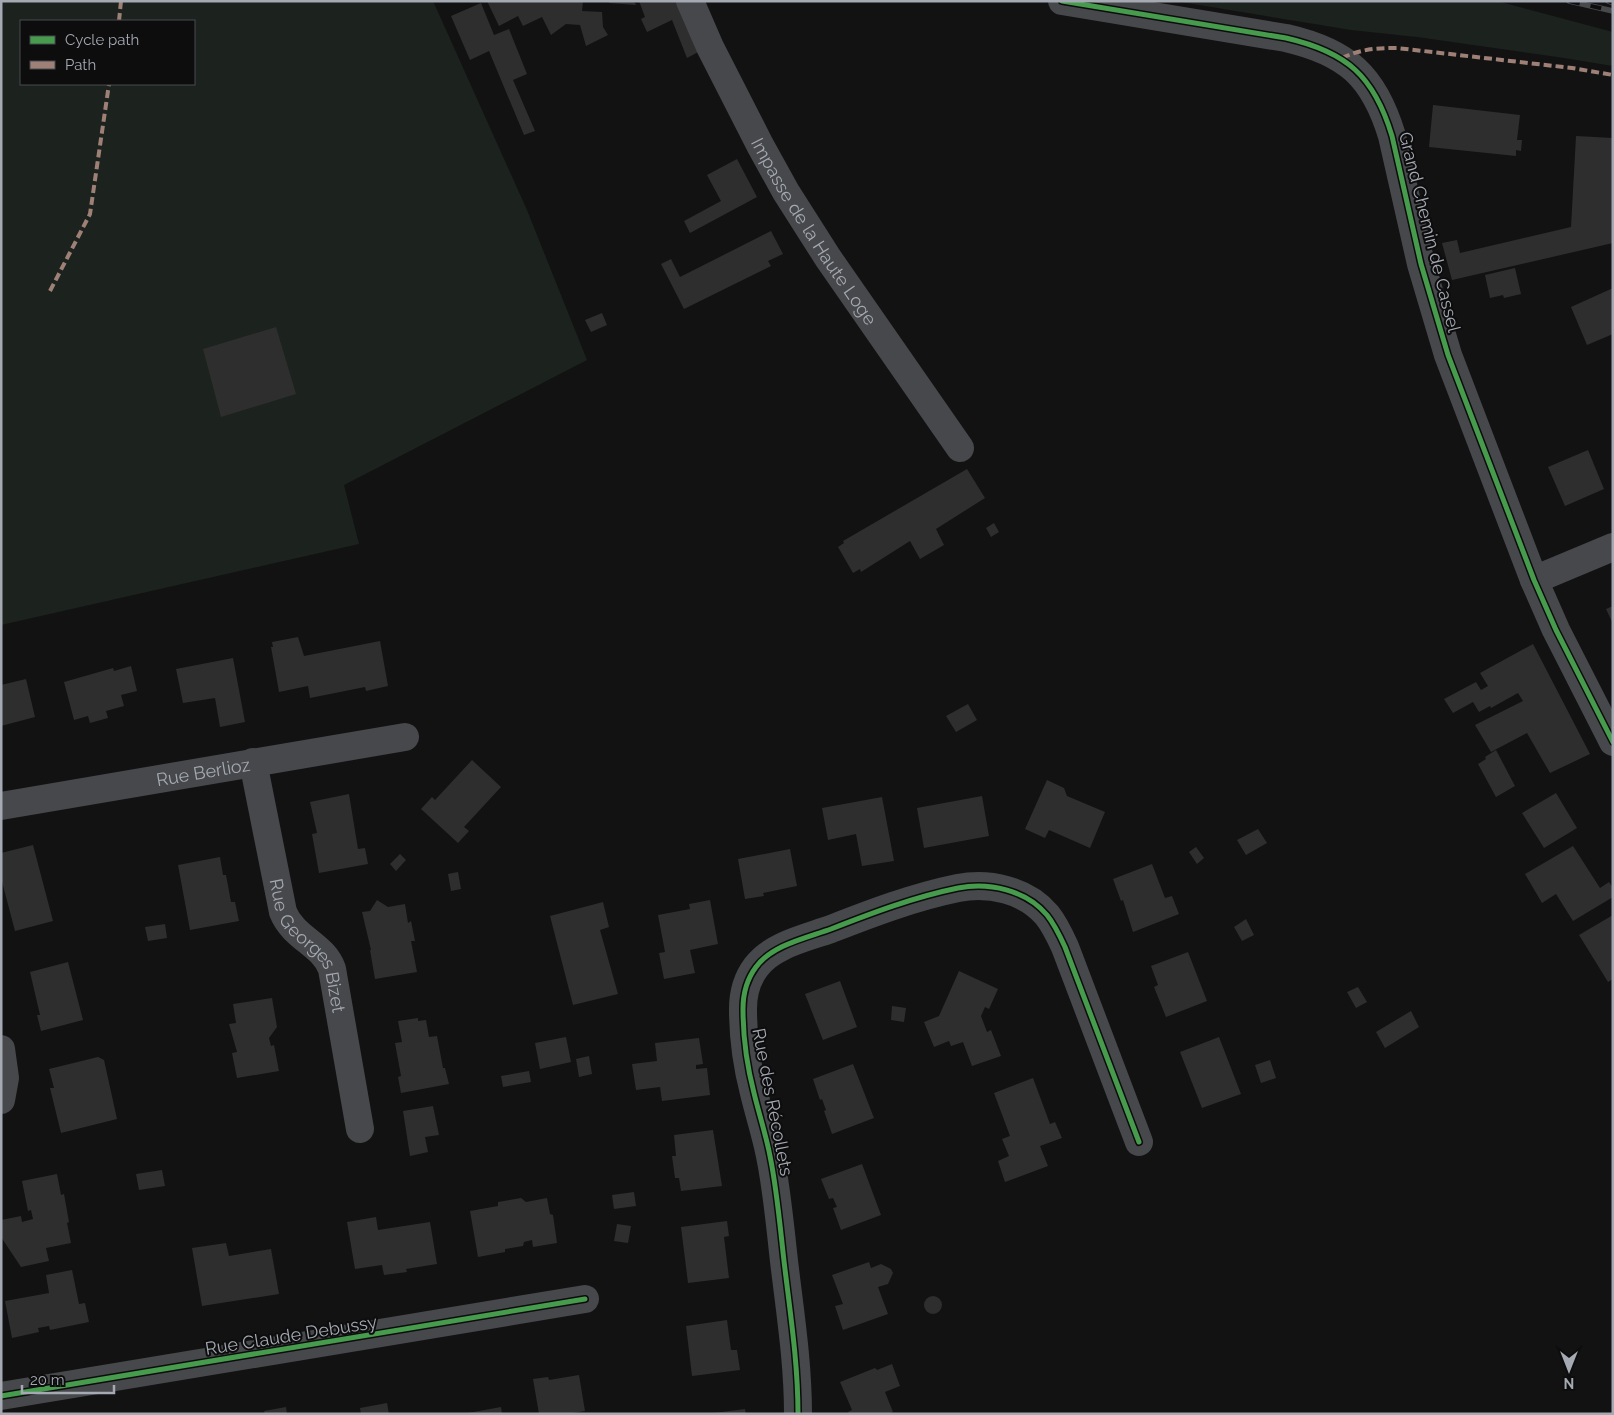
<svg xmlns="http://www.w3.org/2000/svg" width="1614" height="1415" font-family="Raleway,sans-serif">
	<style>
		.green { fill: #1c221d; fill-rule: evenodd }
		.building { fill: #2e2e2f }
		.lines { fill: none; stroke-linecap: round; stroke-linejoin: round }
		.street { stroke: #47484b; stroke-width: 28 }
		.rail-casing { stroke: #48494b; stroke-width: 5.5 }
		.rail { stroke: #0d0d0e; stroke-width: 4; stroke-dasharray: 11; stroke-linecap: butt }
		.quiet { stroke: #9e8076; stroke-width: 4; stroke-dasharray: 8 4; stroke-linecap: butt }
		.cycleway-casing { stroke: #0d0d0e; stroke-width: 8 }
		.cycleway { stroke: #469c4c; stroke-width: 5 }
		.labels { text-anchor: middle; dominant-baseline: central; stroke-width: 4; stroke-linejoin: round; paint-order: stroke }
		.street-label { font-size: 18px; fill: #a4a9b2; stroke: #0d0d0e }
	</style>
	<rect width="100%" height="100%" fill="#121213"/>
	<path class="green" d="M 1,1 L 433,1 L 527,210 L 587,360 L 344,485 L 359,544 L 1,625 ZM 21,21 L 194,21 L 194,84 L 21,84 Z
		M 1175,1 L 1497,1 L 1613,32 L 1613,66 L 1564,58 L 1417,37 L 1351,30 Z"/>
	<path class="building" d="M 487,1 L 583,1 L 582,11 L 602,12 L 603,27 L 608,35 L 586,46 L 580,25 L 566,24 L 551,35 L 542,17 L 523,26 L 518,16 L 499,26 Z
		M 609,1 L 634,1 L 636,5 L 609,3 Z
		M 639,1 L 680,1 L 702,50 L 687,58 L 672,20 L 647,32 L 641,19 L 645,17 Z
		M 481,3 L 494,35 L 509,29 L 527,74 L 513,80 L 535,131 L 524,135 L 489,51 L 470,60 L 451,16 Z
		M 1433,105 L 1520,115 L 1517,140 L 1522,140 L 1521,151 L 1516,150 L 1516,156 L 1429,147 Z
		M 1576,136 L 1613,138 L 1613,243 L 1452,280 L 1442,243 L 1457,240 L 1460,253 L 1571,227 Z
		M 737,159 L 757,197 L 690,233 L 684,221 L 721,201 L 707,175 Z
		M 771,231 L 783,254 L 768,261 L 771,266 L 684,309 L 661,264 L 671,259 L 680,277 Z
		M 1515,268 L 1521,294 L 1504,298 L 1503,295 L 1490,298 L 1485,275 Z
		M 1613,288 L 1613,334 L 1587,345 L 1571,307 Z
		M 602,313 L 607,325 L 591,332 L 585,320 Z
		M 276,327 L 296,394 L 221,417 L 203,349 Z
		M 1588,450 L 1604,489 L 1565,506 L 1548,467 Z
		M 967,469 L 985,498 L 936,529 L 944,545 L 920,559 L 910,541 L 861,572 L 860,569 L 853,573 L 838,547 L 844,543 L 843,541 Z
		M 994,523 L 999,532 L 991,537 L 986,528 Z
		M 1613,606 L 1613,624 L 1606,609 Z
		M 298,637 L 304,656 L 380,641 L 388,686 L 366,691 L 365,687 L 310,698 L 308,686 L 279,692 L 271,647 L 273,647 L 272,642 Z
		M 1533,644 L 1590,754 L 1550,773 L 1527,733 L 1491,752 L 1475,725 L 1523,701 L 1518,693 L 1491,708 L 1490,706 L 1479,712 L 1473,702 L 1453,713 L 1444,699 L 1476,682 L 1481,690 L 1488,686 L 1480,673 Z
		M 233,658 L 245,722 L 220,727 L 215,698 L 183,703 L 176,669 Z
		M 131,666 L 137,691 L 121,695 L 124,706 L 106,711 L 108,718 L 90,723 L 88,716 L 74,720 L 64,682 L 113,668 L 114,671 Z
		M 26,679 L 35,717 L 1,726 L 1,685 Z
		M 968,704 L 977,720 L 956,732 L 946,716 Z
		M 1496,750 L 1515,786 L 1496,797 L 1478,764 L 1486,759 L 1485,757 Z
		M 472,760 L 501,787 L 464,827 L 469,831 L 458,843 L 421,809 L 432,797 L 435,800 Z
		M 1047,780 L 1064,788 L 1067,796 L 1105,812 L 1090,848 L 1049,830 L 1045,838 L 1025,829 Z
		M 1556,793 L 1577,828 L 1544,848 L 1522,813 Z
		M 349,794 L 358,849 L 365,848 L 368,864 L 319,873 L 312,834 L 317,833 L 310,802 Z
		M 982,796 L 989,836 L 924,848 L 917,808 Z
		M 882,797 L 894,861 L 862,866 L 856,834 L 828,840 L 822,808 Z
		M 1258,829 L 1267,843 L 1246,855 L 1237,840 Z
		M 33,845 L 53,921 L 15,931 L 1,878 L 1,853 Z
		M 1573,846 L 1600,888 L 1609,882 L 1613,888 L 1613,897 L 1573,921 L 1556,894 L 1542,903 L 1525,874 Z
		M 1196,847 L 1204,858 L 1197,864 L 1189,852 Z
		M 790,849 L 797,886 L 763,893 L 764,896 L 745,899 L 738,859 Z
		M 400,854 L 406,860 L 396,871 L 390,864 Z
		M 220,857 L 223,875 L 226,875 L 231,902 L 235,902 L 239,921 L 190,930 L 178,865 Z
		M 1152,864 L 1165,898 L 1172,896 L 1179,914 L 1133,932 L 1123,900 L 1121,901 L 1113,879 Z
		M 458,872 L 461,889 L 451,891 L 448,874 Z
		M 377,900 L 388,907 L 405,904 L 408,923 L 411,921 L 415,941 L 411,941 L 417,972 L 375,979 L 370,950 L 371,950 L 362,912 L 370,911 Z
		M 710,900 L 718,944 L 690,950 L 695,973 L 664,979 L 659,953 L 665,952 L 658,915 L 690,909 L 689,904 Z
		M 603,902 L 609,927 L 600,930 L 618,994 L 573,1005 L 550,916 Z
		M 1613,915 L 1613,979 L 1608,982 L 1579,935 Z
		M 1246,919 L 1254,935 L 1242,941 L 1234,927 Z
		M 165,924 L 167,938 L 148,941 L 145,927 Z
		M 1188,952 L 1207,1001 L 1166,1017 L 1154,987 L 1158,985 L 1151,966 Z
		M 68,962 L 83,1020 L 41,1031 L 37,1015 L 40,1015 L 30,972 Z
		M 959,971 L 998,989 L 989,1009 L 985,1007 L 981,1016 L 987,1032 L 991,1030 L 1001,1056 L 972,1066 L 963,1042 L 951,1046 L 949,1041 L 934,1047 L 924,1022 L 939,1016 Z
		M 840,981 L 857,1027 L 823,1040 L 805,994 Z
		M 1358,987 L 1367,1002 L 1356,1008 L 1347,992 Z
		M 272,998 L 277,1027 L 269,1038 L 271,1046 L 274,1045 L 279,1071 L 237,1078 L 232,1053 L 237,1052 L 229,1024 L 236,1023 L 233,1004 Z
		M 892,1006 L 906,1008 L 904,1022 L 891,1020 Z
		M 1411,1011 L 1419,1027 L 1385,1048 L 1376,1032 Z
		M 418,1018 L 418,1021 L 426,1020 L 429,1037 L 437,1036 L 443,1068 L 445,1068 L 449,1084 L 401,1093 L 398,1077 L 401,1076 L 395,1043 L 402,1042 L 398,1021 Z
		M 566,1037 L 571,1062 L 540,1069 L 535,1043 Z
		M 1219,1037 L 1241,1094 L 1202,1108 L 1180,1052 Z
		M 699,1038 L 703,1064 L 696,1065 L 696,1069 L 707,1068 L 710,1095 L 662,1101 L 660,1087 L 636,1090 L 632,1064 L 657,1061 L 655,1043 Z
		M 589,1056 L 592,1074 L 579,1077 L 576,1059 Z
		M 98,1057 L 104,1060 L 117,1119 L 61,1133 L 50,1088 L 54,1088 L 49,1069 Z
		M 1270,1060 L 1276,1078 L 1261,1083 L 1255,1065 Z
		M 853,1064 L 874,1118 L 832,1134 L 824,1111 L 826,1110 L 822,1099 L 820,1100 L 813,1079 Z
		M 529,1071 L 531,1082 L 503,1087 L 501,1076 Z
		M 1033,1078 L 1050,1124 L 1055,1122 L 1062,1138 L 1040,1146 L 1048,1166 L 1005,1182 L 998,1161 L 1009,1156 L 1002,1139 L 1010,1136 L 994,1093 Z
		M 433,1106 L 439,1135 L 425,1137 L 428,1152 L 410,1156 L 403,1111 Z
		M 713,1130 L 722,1186 L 681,1191 L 679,1178 L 675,1178 L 672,1156 L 676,1156 L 674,1135 Z
		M 862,1164 L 881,1215 L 841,1230 L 833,1208 L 837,1207 L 833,1198 L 829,1199 L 821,1179 Z
		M 162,1170 L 165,1186 L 139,1190 L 136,1174 Z
		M 57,1174 L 61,1195 L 64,1194 L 69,1222 L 67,1223 L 71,1243 L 46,1248 L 49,1261 L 21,1267 L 1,1237 L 1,1220 L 21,1216 L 22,1222 L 33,1219 L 31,1210 L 28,1211 L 22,1181 Z
		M 634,1192 L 636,1206 L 614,1209 L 612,1195 Z
		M 521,1198 L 526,1202 L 547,1198 L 550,1214 L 553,1215 L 557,1243 L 533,1247 L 532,1240 L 524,1242 L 523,1246 L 505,1249 L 505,1252 L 478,1257 L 470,1211 L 498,1206 L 498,1202 Z
		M 376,1217 L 378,1230 L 430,1222 L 437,1264 L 406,1269 L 407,1272 L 384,1275 L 382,1265 L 355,1269 L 347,1222 Z
		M 727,1221 L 729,1236 L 724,1237 L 729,1278 L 688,1283 L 681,1227 Z
		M 617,1224 L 631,1226 L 628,1243 L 614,1241 Z
		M 226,1243 L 229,1256 L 271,1249 L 279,1294 L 202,1306 L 192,1248 Z
		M 869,1262 L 871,1268 L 881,1264 L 891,1269 L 893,1273 L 888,1284 L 878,1287 L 888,1314 L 843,1330 L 835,1306 L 843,1304 L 832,1275 Z
		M 72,1270 L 79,1304 L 85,1303 L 89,1322 L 50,1330 L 49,1326 L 38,1328 L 39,1332 L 12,1338 L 5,1301 L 49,1293 L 46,1275 Z
		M924 1305a9 9 0 1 1 18 0a9 9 0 1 1-18 0Z
		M 727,1320 L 731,1350 L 737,1350 L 740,1370 L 692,1376 L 686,1326 Z
		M 892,1364 L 900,1386 L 885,1392 L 893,1412 L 887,1414 L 849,1414 L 848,1412 L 852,1410 L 840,1382 L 875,1368 L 877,1370 Z
		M 579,1375 L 585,1411 L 567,1414 L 539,1414 L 533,1379 L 548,1377 L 549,1380 Z
		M 387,1403 L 389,1414 L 361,1414 L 360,1408 Z
		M 286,1407 L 287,1414 L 265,1414 L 264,1411 Z
		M 501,1407 L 502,1414 L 468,1414 L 468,1413 Z
		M 745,1409 L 746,1414 L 714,1414 L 714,1413 Z"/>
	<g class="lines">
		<g class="street">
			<path id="s1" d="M 690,1 L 710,47 L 760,145 L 786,192 L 828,258 L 960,448"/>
			<path d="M 1062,1 L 1286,38 C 1347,52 1374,76 1392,136 L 1421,264 L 1448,355 L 1534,580 L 1556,630 L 1613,742"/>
			<path d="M 1534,580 L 1613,547"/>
			<path id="s2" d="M 253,762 L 283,912 C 294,939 323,944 332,969 L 360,1129"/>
			<path id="s3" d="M 1,806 L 405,737"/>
			<path d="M 1,1049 L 5,1078 L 1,1100"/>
			<path d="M 1,1396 L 585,1299"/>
			<path d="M 798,1414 C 798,1362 790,1312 784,1261 C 780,1226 777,1190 770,1156 C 766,1135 759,1114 754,1093 C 747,1066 743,1037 743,1009 C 743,994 747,979 756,967 C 772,945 806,938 831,929 C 872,913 914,897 958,888 C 989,882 1026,890 1047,915 C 1055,925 1060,936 1065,947 L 1139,1142"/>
		</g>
		<defs>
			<path id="rail" d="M 1569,1 L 1613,11
				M 1608,1 L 1613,3"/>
		</defs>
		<use href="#rail" class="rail-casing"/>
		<use href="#rail" class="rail"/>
		<path class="quiet" d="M 119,21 L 121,1
			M 1342,58 C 1361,49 1376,48 1397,48 L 1572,68 L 1613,75
			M 50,291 L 90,214 L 109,84"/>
		<defs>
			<path id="cycleway" d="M 1062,1 L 1286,38 C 1347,52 1374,76 1392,136 L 1421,264 L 1448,355 L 1534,580 L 1556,630 L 1613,742
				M 1,1396 L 585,1299
				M 798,1414 C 798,1362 790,1312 784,1261 C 780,1226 777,1190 770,1156 C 766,1135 759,1114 754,1093 C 747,1066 743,1037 743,1009 C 743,994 747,979 756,967 C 772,945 806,938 831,929 C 872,913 914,897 958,888 C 989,882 1026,890 1047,915 C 1055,925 1060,936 1065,947 L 1139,1142"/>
		</defs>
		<use href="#cycleway" class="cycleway-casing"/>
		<use href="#cycleway" class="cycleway"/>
	</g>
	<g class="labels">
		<g class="street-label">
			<text stroke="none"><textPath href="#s1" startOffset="262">Impasse de la Haute Loge</textPath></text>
			<text transform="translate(1430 232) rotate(76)">Grand Chemin de Cassel</text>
			<text stroke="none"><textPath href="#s3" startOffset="205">Rue Berlioz</textPath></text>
			<text stroke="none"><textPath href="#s2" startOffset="196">Rue Georges Bizet</textPath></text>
			<text transform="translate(773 1102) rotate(79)">Rue des Récollets</text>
			<text transform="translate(291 1335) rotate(-9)">Rue Claude Debussy</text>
		</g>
	</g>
	<rect width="1614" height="1415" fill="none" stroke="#a4a9b2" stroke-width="5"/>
	<rect x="20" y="20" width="175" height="65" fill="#0d0d0e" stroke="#494b50"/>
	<rect x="30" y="36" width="25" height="8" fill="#469c4c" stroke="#494b50"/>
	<text x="65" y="45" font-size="15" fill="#a4a9b2">Cycle path</text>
	<rect x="30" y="61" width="25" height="8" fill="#9e8076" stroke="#494b50"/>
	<text x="65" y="70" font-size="15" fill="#a4a9b2">Path</text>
	<g transform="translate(1569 1370) rotate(180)" stroke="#0d0d0e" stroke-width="4" paint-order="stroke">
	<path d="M0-4L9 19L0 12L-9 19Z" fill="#a4a9b2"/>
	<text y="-8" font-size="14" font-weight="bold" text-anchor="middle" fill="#a4a9b2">N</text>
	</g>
	<path d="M22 1385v8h92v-8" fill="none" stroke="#a4a9b2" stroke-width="2.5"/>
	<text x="30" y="1385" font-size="15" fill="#a4a9b2" stroke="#0d0d0e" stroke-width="4" paint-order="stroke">20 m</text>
</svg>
